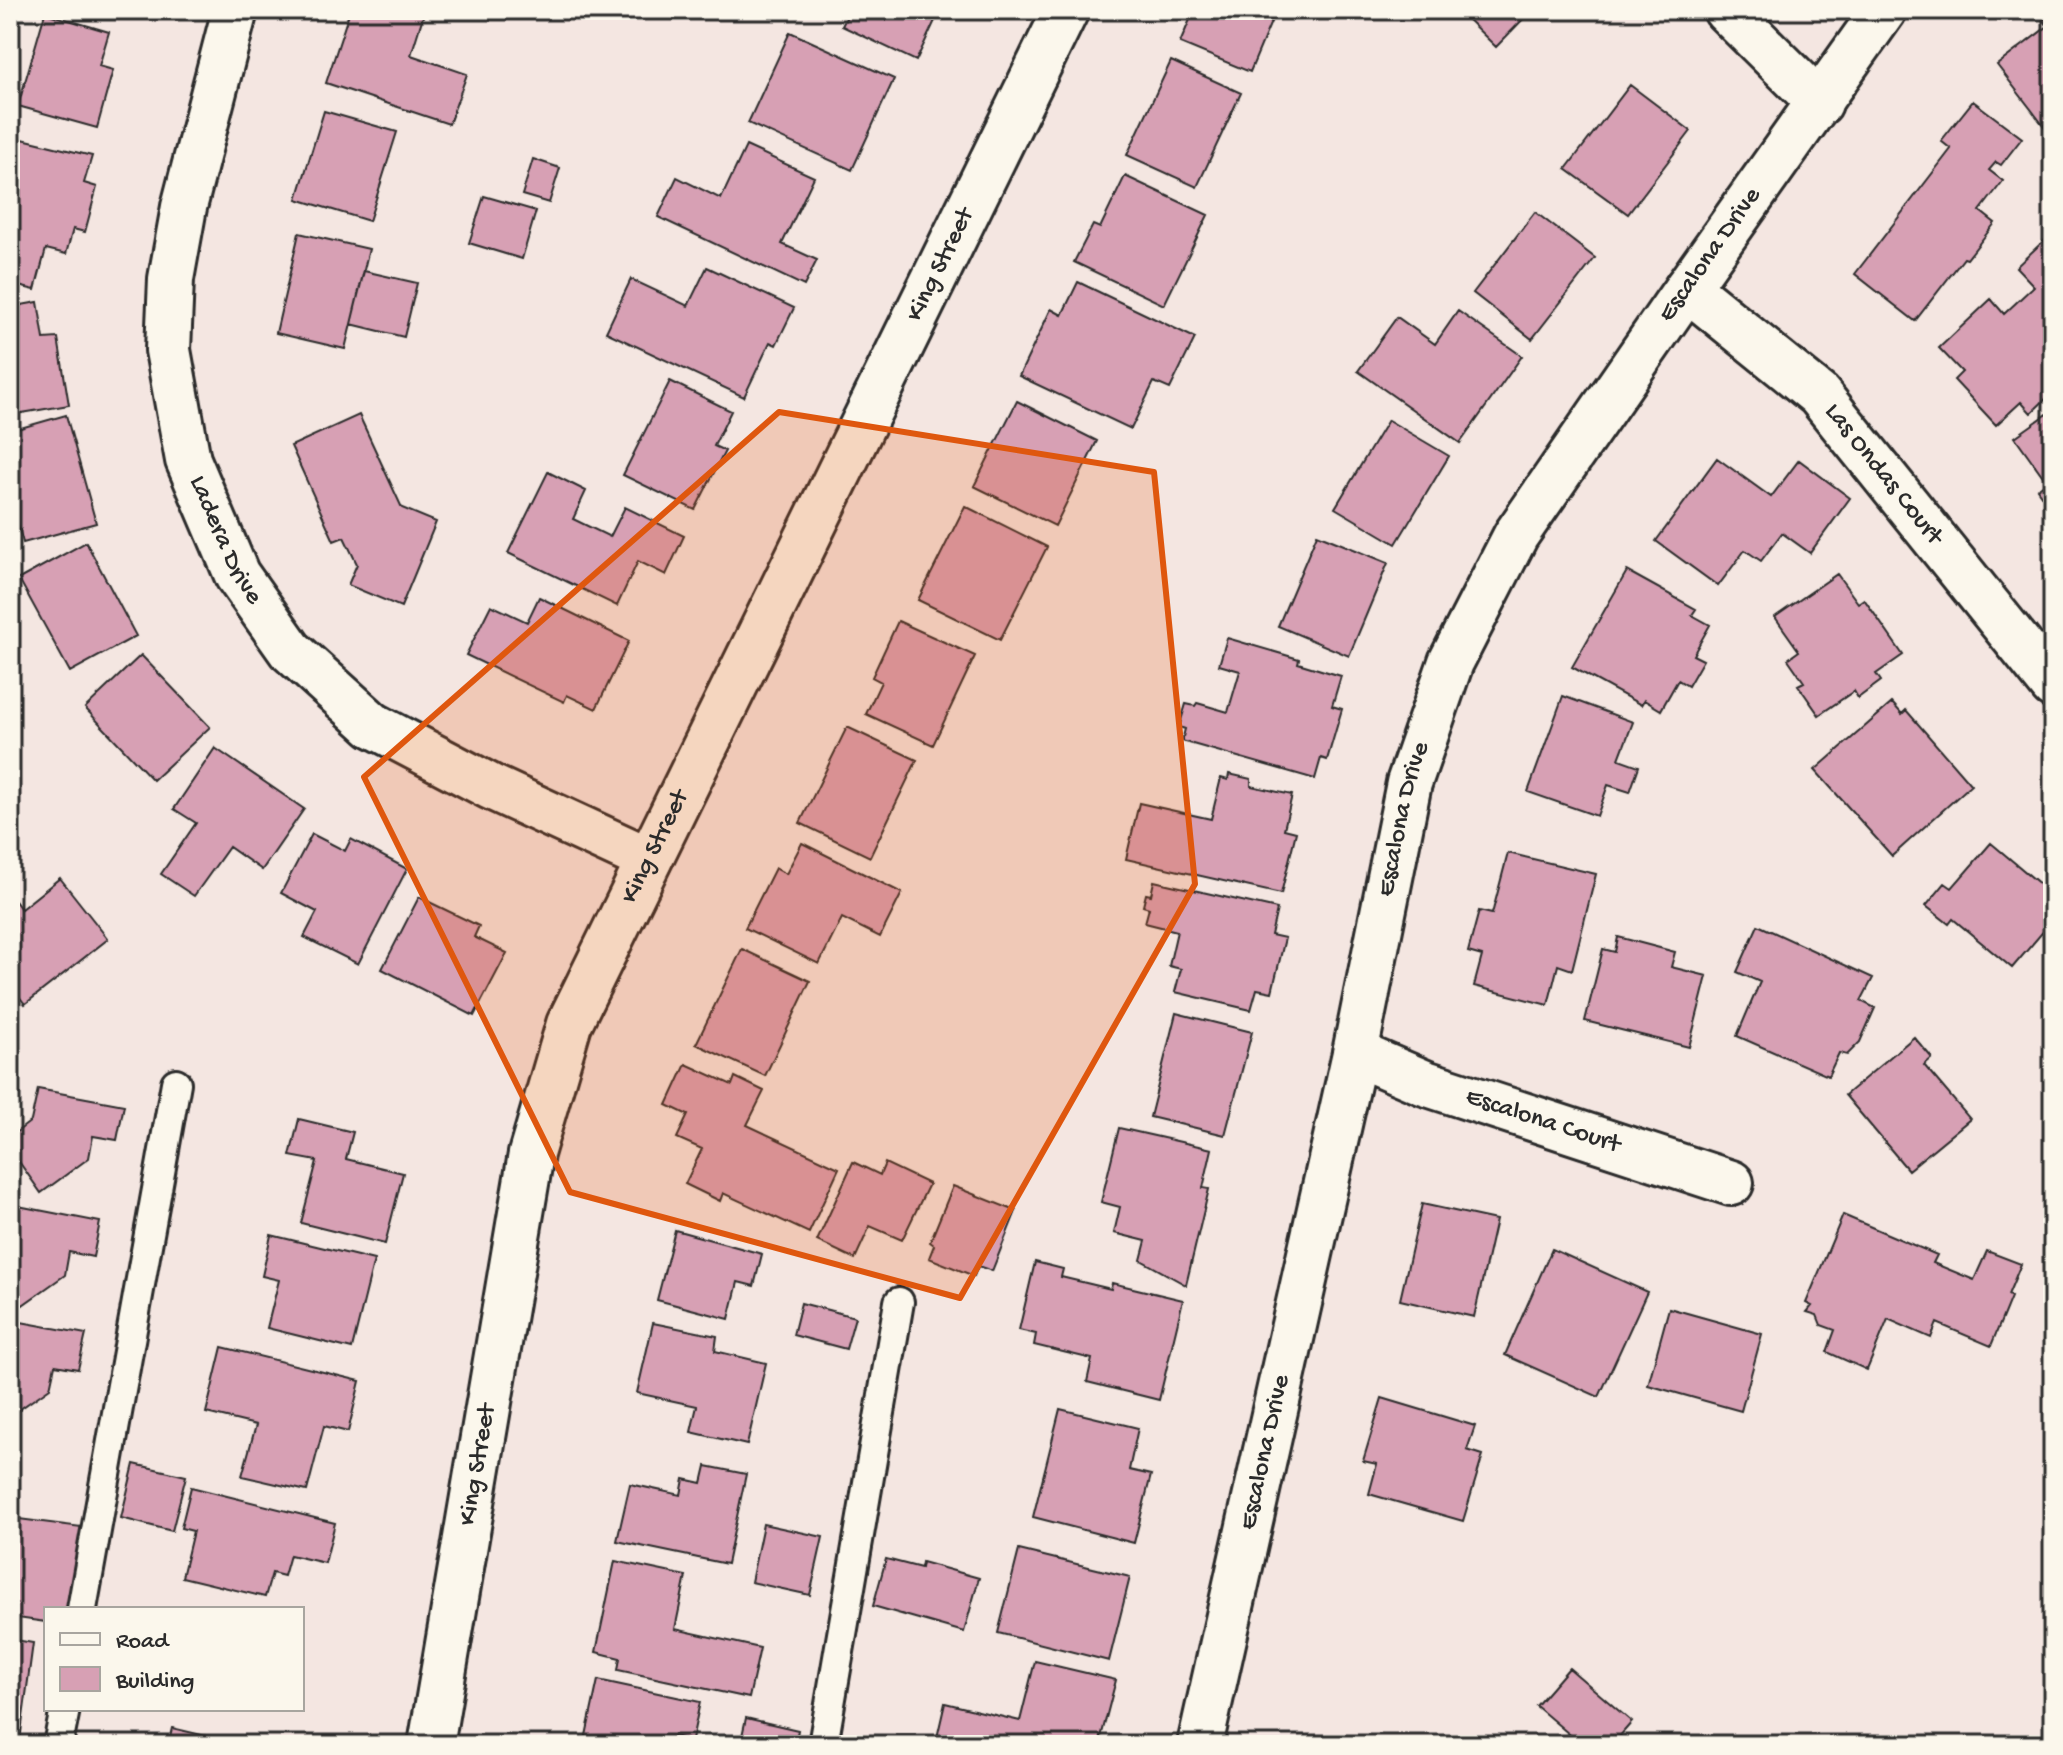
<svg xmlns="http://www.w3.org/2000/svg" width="2063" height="1755" font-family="'Gochi Hand',sans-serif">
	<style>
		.building { fill: #d7a0b4; stroke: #2b2b2b; stroke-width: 2 }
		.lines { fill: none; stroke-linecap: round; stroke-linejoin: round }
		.lane-casing { stroke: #2b2b2b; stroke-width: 34 }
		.street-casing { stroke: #2b2b2b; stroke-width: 50 }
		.secondary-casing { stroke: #2b2b2b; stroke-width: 50 }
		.lane { stroke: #fbf7ec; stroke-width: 28 }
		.street { stroke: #fbf7ec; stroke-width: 44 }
		.secondary { stroke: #fbf7ec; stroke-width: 44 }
		.marked { fill: #df570e; fill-opacity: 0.2; stroke: #df570e; stroke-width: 6; stroke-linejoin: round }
		.labels { text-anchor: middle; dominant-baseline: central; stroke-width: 6; stroke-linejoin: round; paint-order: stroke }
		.street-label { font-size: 26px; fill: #2b2b2b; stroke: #fbf7ec }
	</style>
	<rect width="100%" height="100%" fill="#f4e6e1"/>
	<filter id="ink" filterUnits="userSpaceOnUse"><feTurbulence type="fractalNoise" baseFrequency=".0125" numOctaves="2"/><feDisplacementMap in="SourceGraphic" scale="16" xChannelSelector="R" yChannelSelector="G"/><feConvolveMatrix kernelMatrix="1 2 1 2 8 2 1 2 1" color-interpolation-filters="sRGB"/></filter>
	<g filter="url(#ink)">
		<path class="building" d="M 350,10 L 425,10 L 411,55 L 467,74 L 449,124 L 326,83 Z
			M 850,10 L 940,10 L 916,61 L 842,26 Z
			M 1194,10 L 1276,10 L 1250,72 L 1180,43 Z
			M 1458,10 L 1532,10 L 1496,47 Z
			M 2053,12 L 2053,138 L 1997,65 L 2048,26 L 2043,20 Z
			M 45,13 L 109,32 L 99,66 L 113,70 L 97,128 L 18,106 Z
			M 790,32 L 894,79 L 852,170 L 748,123 Z
			M 1171,61 L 1241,93 L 1197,187 L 1127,155 Z
			M 1630,85 L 1691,131 L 1628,214 L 1566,169 Z
			M 1973,101 L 2022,138 L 2001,165 L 1996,162 L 1989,170 L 2003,181 L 1980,211 L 1995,223 L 1967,259 L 1964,258 L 1915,321 L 1855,274 L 1951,149 L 1941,141 Z
			M 324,111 L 397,132 L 369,221 L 297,199 Z
			M 10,136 L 92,156 L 84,183 L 97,187 L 85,232 L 73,229 L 66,254 L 46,249 L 35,290 L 10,284 Z
			M 746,146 L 814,177 L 782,244 L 817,260 L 804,286 L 658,217 L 677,177 L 721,199 Z
			M 533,159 L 560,168 L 549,203 L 522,195 Z
			M 1125,176 L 1208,215 L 1164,305 L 1074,262 L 1093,225 L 1100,228 Z
			M 484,196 L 536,211 L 522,259 L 469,243 Z
			M 1535,212 L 1595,258 L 1532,339 L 1473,293 Z
			M 2053,232 L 2053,392 L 2031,413 L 2021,402 L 1996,425 L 1954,380 L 1962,372 L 1939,348 L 1991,299 L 2004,314 L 2034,286 L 2016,267 Z
			M 299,233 L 369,249 L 345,349 L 276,333 Z
			M 707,267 L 794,308 L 776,345 L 770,342 L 744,397 L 606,332 L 631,279 L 688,306 Z
			M 364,271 L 417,283 L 404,337 L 351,324 Z
			M 1078,282 L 1195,338 L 1170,389 L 1154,382 L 1131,429 L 1019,376 L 1051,309 L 1062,315 Z
			M 38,302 L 44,339 L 58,338 L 69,405 L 10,415 L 10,307 Z
			M 1458,311 L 1522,356 L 1460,443 L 1358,371 L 1397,317 L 1435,344 Z
			M 670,381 L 731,411 L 714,446 L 725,451 L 695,510 L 623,475 Z
			M 1017,401 L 1097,441 L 1055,526 L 974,486 Z
			M 2053,410 L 2053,512 L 2037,489 L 2047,482 L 2015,437 Z
			M 66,415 L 96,523 L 23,543 L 10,496 L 10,431 Z
			M 359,415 L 402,508 L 436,522 L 401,607 L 348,585 L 357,564 L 344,537 L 334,541 L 291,446 Z
			M 1388,420 L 1449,456 L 1396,544 L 1335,508 Z
			M 1717,458 L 1771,497 L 1799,460 L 1850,498 L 1810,553 L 1782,533 L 1761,561 L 1745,550 L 1718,586 L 1656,541 Z
			M 548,472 L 586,491 L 573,519 L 610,537 L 625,507 L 684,536 L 666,575 L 638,561 L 617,606 L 508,553 Z
			M 965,506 L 1047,547 L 1000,640 L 918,600 Z
			M 1317,534 L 1388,563 L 1349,656 L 1278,626 Z
			M 86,542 L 136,636 L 70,672 L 19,579 Z
			M 1627,571 L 1696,609 L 1692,615 L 1710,625 L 1693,655 L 1703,660 L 1688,686 L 1678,680 L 1661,710 L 1644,700 L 1641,705 L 1572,667 Z
			M 1837,574 L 1858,603 L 1864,599 L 1903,655 L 1876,674 L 1881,681 L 1858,698 L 1854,691 L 1819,715 L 1798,685 L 1804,682 L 1788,659 L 1799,651 L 1775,617 Z
			M 539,597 L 629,641 L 596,709 L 567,695 L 564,702 L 466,655 L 491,605 L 527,622 Z
			M 898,621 L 975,656 L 933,745 L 866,714 L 881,682 L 872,677 Z
			M 1227,638 L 1299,659 L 1298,663 L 1341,676 L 1332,706 L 1342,709 L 1327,760 L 1321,758 L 1315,779 L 1182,741 L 1185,729 L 1179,727 L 1186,704 L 1195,706 L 1197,703 L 1228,712 L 1240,671 L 1219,665 Z
			M 141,655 L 210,727 L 153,780 L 85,708 Z
			M 1563,696 L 1633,722 L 1619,759 L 1639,766 L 1630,792 L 1608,785 L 1597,816 L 1528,792 Z
			M 1892,703 L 1902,714 L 1906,710 L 1971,785 L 1892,856 L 1815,770 Z
			M 847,727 L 917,760 L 870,857 L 800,823 Z
			M 215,748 L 304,809 L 262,870 L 229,847 L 194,896 L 161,874 L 196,823 L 174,809 Z
			M 1229,774 L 1251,779 L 1251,786 L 1292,795 L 1284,829 L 1296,832 L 1281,894 L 1126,859 L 1139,803 L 1211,819 L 1221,778 L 1228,780 Z
			M 312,834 L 345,851 L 351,839 L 407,869 L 358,964 L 304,937 L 317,912 L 281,893 Z
			M 802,843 L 902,893 L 880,937 L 842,918 L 819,964 L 745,928 L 775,868 L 786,874 Z
			M 1991,843 L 2053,895 L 2053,920 L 2012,968 L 1953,919 L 1949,924 L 1926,906 L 1945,883 L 1952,888 Z
			M 1508,853 L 1596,874 L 1572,970 L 1558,965 L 1548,1005 L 1474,986 L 1482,956 L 1468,952 L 1479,911 L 1492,914 Z
			M 60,878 L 108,939 L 25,1004 L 10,985 L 10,894 L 21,909 Z
			M 1154,881 L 1277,909 L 1271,935 L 1285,938 L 1272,992 L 1257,989 L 1251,1010 L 1175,992 L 1181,969 L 1169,966 L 1177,931 L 1145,923 L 1149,908 L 1143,906 L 1146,894 L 1151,895 Z
			M 419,897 L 479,926 L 474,937 L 507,953 L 474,1016 L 382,969 Z
			M 1758,925 L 1873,978 L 1861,1001 L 1875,1008 L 1860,1042 L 1847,1055 L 1839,1053 L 1828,1076 L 1737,1036 L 1760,982 L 1737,972 Z
			M 1618,937 L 1675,952 L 1671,967 L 1707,976 L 1689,1047 L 1585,1021 L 1603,949 L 1615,952 Z
			M 742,949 L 810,981 L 765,1076 L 696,1044 Z
			M 1176,1013 L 1252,1032 L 1225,1135 L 1150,1117 Z
			M 1914,1037 L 1932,1058 L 1924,1065 L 1970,1119 L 1908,1170 L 1845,1095 Z
			M 686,1064 L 732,1085 L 735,1077 L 764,1091 L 747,1125 L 839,1168 L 809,1233 L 723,1193 L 720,1201 L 685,1184 L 702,1149 L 677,1138 L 688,1115 L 667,1105 Z
			M 38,1089 L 124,1105 L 117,1140 L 93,1136 L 89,1158 L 41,1193 L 10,1149 L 10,1137 L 31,1121 Z
			M 299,1119 L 353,1132 L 346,1159 L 403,1173 L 385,1244 L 301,1223 L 317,1161 L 290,1156 Z
			M 1119,1128 L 1212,1149 L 1203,1188 L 1209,1189 L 1186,1285 L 1141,1260 L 1146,1241 L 1114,1233 L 1120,1207 L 1101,1202 Z
			M 853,1162 L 880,1175 L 885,1163 L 929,1184 L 902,1240 L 870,1226 L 855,1259 L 817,1241 Z
			M 953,1186 L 1016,1211 L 992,1271 L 978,1266 L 974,1276 L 929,1258 L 934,1245 L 930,1242 Z
			M 1422,1204 L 1496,1220 L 1474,1317 L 1400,1300 Z
			M 13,1205 L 100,1222 L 93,1257 L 69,1252 L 65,1275 L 17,1309 L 10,1299 L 10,1225 Z
			M 1843,1215 L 1937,1255 L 1933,1263 L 1974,1280 L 1987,1251 L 2021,1264 L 2008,1295 L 2011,1297 L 1991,1346 L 1937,1323 L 1931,1338 L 1888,1319 L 1867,1370 L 1827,1352 L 1835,1330 L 1821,1325 L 1817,1315 L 1807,1312 L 1812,1306 L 1806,1303 Z
			M 675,1230 L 762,1254 L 754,1286 L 738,1282 L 729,1319 L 657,1300 Z
			M 271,1235 L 374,1260 L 352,1349 L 267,1328 L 279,1280 L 262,1276 Z
			M 1552,1249 L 1647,1292 L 1599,1397 L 1505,1355 Z
			M 1035,1262 L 1063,1269 L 1061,1277 L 1111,1289 L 1112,1283 L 1183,1300 L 1159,1400 L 1087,1382 L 1092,1359 L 1034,1345 L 1036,1334 L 1019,1330 Z
			M 801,1303 L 855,1317 L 846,1349 L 793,1335 Z
			M 1669,1308 L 1762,1334 L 1741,1411 L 1648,1385 Z
			M 10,1320 L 86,1334 L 78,1369 L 55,1365 L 50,1388 L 10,1416 Z
			M 653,1323 L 717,1336 L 715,1351 L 766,1363 L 747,1445 L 691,1432 L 697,1406 L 637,1393 Z
			M 222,1347 L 360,1381 L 348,1432 L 324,1426 L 307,1491 L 242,1476 L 256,1425 L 206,1413 Z
			M 1382,1398 L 1475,1426 L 1467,1450 L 1483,1455 L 1463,1521 L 1369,1494 L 1377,1464 L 1363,1461 Z
			M 1060,1409 L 1138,1428 L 1129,1470 L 1151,1475 L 1134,1543 L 1033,1517 Z
			M 134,1464 L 186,1476 L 172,1531 L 121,1518 Z
			M 706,1466 L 746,1474 L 727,1564 L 617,1541 L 630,1484 L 681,1495 L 684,1479 L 702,1483 Z
			M 191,1487 L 335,1523 L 325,1563 L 290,1555 L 284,1576 L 272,1573 L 265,1597 L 182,1577 L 193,1531 L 181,1528 Z
			M 11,1518 L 82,1527 L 71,1609 L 46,1609 L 46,1622 L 10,1617 Z
			M 763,1524 L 823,1537 L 810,1595 L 751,1582 Z
			M 1019,1550 L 1130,1577 L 1109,1661 L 998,1633 Z
			M 886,1559 L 921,1568 L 922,1562 L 979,1578 L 964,1632 L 873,1606 Z
			M 615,1561 L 686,1576 L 675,1629 L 760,1648 L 749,1698 L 618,1670 L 620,1658 L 596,1652 Z
			M 10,1639 L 33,1643 L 20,1740 L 10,1738 Z
			M 1035,1661 L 1116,1680 L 1099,1745 L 950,1745 L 936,1742 L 945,1703 L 1020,1721 Z
			M 1569,1668 L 1632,1722 L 1612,1745 L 1582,1745 L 1536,1706 Z
			M 598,1680 L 700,1702 L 692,1740 L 673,1736 L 671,1745 L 584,1745 Z
			M 746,1718 L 798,1730 L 795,1745 L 740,1745 Z
			M 172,1728 L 244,1745 L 168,1745 Z"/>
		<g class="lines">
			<defs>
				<path id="lane" d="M 82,1609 L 176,1083
					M 58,1745 L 65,1709
					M 823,1745 L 899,1302"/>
				<g id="street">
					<path id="s1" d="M 235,10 L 184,207 L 171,279 L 168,350 L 188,460 L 237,575 L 290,650 L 373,725 L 491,787 L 649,860"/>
					<path d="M 1726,10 L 1820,103"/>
					<path id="s2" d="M 1687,288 L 1819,395 L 2053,686"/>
					<path id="s3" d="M 1355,1053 L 1425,1083 L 1731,1183"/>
				</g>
				<g id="secondary">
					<path id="s4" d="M 431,1745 L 531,1154 L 569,1024 L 1066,10"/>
					<path id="s5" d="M 1200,1745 L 1355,1053 L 1409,783 L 1451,662 L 1516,535 L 1687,288 L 1884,10"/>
				</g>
			</defs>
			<use href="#lane" class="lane-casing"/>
			<use href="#street" class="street-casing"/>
			<use href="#secondary" class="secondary-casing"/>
			<use href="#lane" class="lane"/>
			<use href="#street" class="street"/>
			<use href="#secondary" class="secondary"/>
		</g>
	</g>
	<path class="marked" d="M 779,412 L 1154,472 L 1195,884 L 960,1298 L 570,1192 L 364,777 Z"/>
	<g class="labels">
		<g class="street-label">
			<text stroke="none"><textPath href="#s5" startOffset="1596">Escalona Drive</textPath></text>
			<text stroke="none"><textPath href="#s4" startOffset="1580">King Street</textPath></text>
			<text stroke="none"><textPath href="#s2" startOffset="272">Las Ondas Court</textPath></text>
			<text stroke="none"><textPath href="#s1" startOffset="548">Ladera Drive</textPath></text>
			<text stroke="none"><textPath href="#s5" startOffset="948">Escalona Drive</textPath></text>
			<text stroke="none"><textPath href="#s4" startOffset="932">King Street</textPath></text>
			<text stroke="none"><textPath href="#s3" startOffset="200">Escalona Court</textPath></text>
			<text stroke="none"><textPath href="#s5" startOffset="300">Escalona Drive</textPath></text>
			<text stroke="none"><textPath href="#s4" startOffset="284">King Street</textPath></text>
		</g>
	</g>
	<rect width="2063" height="1755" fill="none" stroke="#fbf7ec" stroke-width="40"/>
	<rect x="20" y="20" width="2023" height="1715" fill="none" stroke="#2b2b2b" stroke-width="3" filter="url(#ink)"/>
	<rect x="44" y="1607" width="260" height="104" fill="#fbf7ec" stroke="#a8a59f" stroke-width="2"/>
	<rect x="60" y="1633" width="40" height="12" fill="#fbf7ec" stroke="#a8a59f" stroke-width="2"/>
	<text x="116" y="1647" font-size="24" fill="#2b2b2b">Road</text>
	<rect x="60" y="1667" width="40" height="24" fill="#d7a0b4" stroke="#a8a59f" stroke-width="2"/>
	<text x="116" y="1687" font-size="24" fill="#2b2b2b">Building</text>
</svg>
